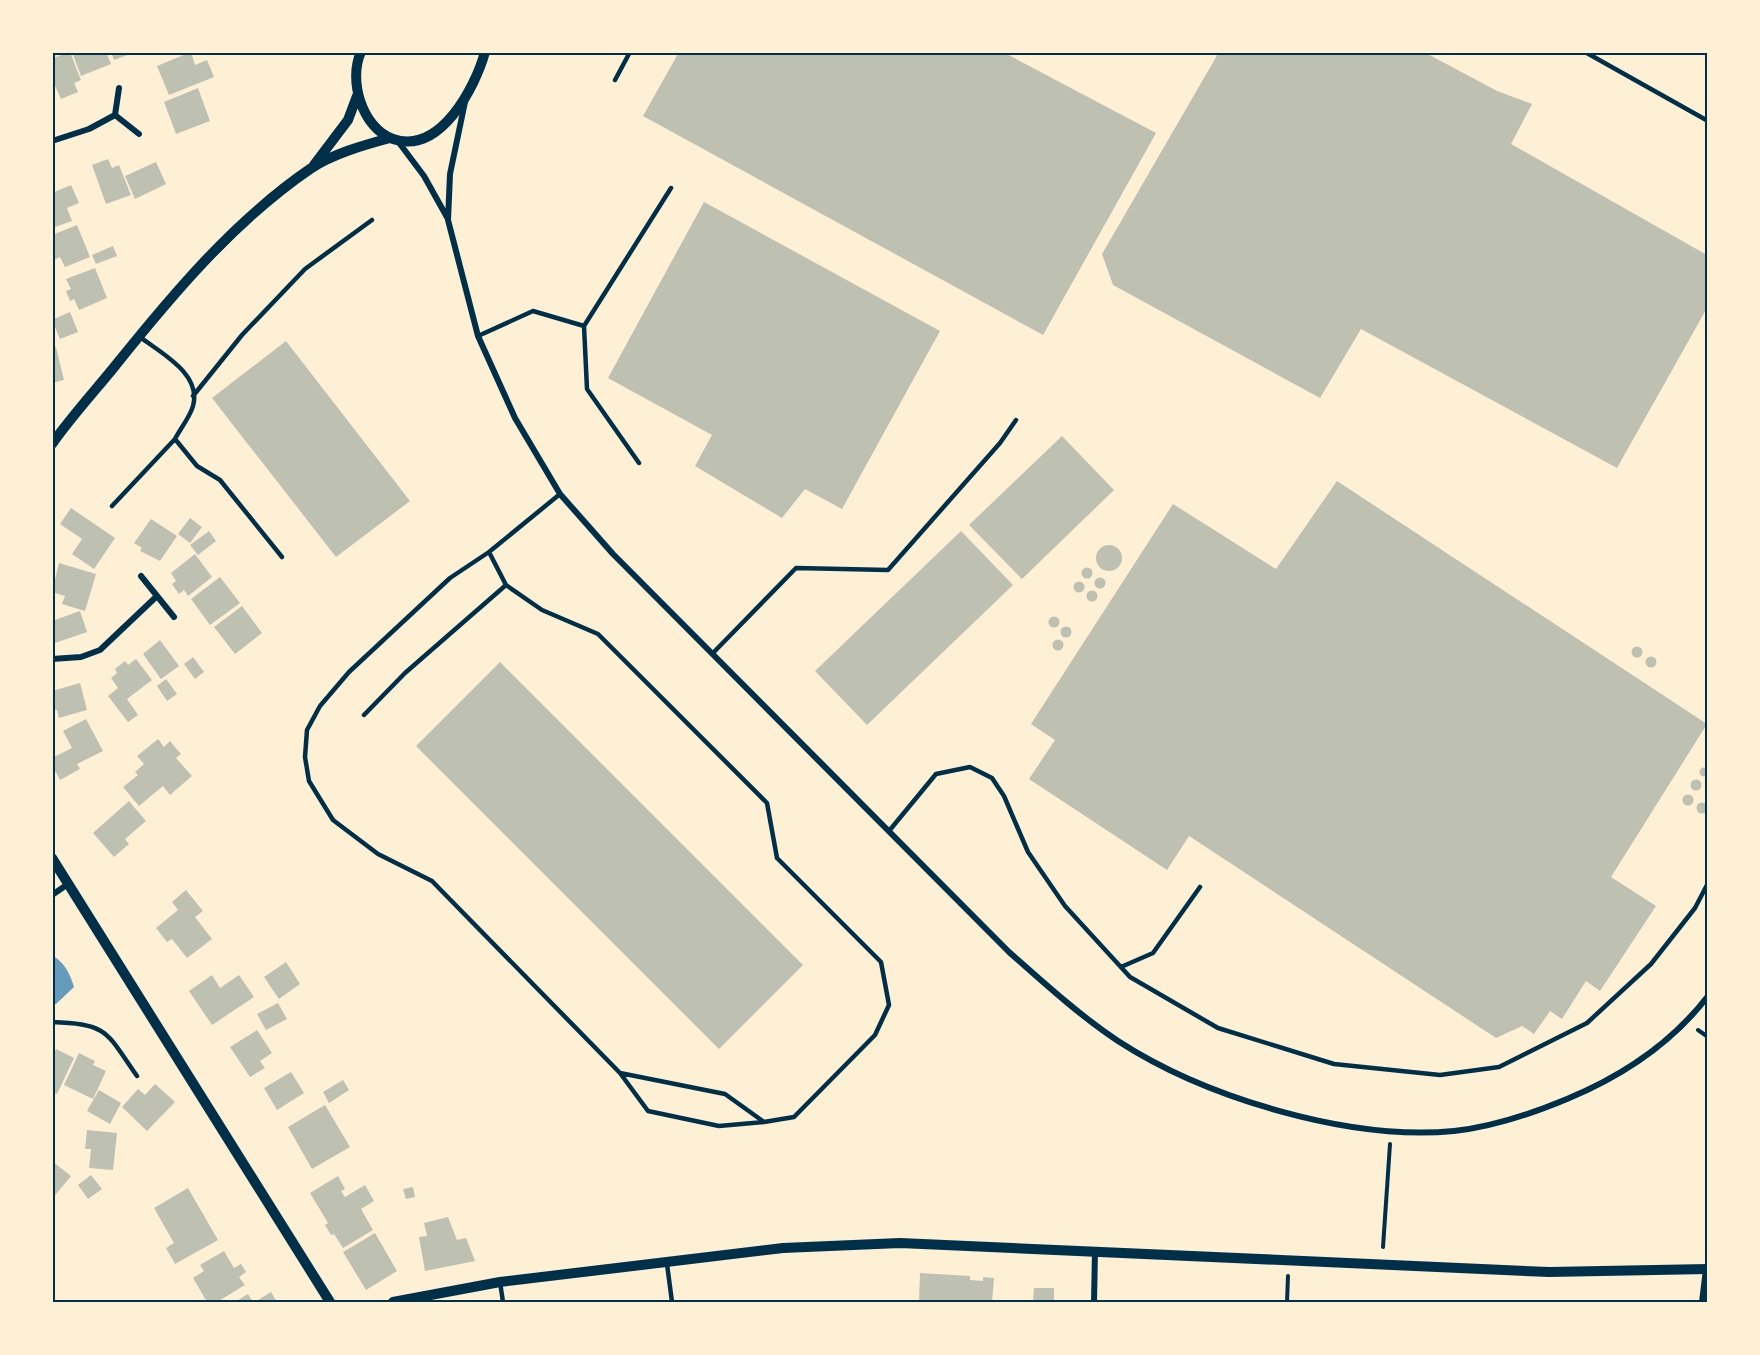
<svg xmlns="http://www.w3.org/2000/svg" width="1760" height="1355" font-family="'Space Grotesk',sans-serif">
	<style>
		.water { fill: #669bbc }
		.building { fill: #bec0b2 }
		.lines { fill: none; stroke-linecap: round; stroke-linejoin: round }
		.path { stroke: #003049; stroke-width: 4 }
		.service { stroke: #003049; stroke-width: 4.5 }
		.minor { stroke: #003049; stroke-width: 6 }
		.tertiary { stroke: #003049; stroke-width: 10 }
		.neatline { fill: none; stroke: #003049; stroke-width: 2 }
	</style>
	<rect width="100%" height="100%" fill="#fdf0d5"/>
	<path class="water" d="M 53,956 C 65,963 70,974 74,987 L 56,1004 L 53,1004 Z"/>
	<path class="building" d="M 67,52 L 70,52 L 81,80 L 74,83 L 78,92 L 61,99 L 52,79 L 52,59 Z
		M 72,52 L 106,52 L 111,64 L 81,76 Z
		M 111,52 L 133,52 L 133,53 L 114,60 Z
		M 191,52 L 195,65 L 207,60 L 214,77 L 169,95 L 157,66 Z
		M 679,52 L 1003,52 L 1156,133 L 1043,335 L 643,116 Z
		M 1219,52 L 1424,52 L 1497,91 L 1532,104 L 1511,144 L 1707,255 L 1707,308 L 1617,468 L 1361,329 L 1320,398 L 1113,285 L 1102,254 Z
		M 198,88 L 210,121 L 176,134 L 164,102 Z
		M 108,159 L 112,168 L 119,165 L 131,195 L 106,204 L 92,165 Z
		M 156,162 L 166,184 L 135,199 L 125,176 Z
		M 71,185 L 79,203 L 67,208 L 72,221 L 52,228 L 52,193 Z
		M 704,202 L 940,331 L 842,509 L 805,489 L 782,518 L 695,466 L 712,435 L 608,378 Z
		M 77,225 L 90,257 L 65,267 L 60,257 L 54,260 L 52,256 L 52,246 L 55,245 L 52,235 Z
		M 113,246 L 117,256 L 96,264 L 92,255 Z
		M 95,268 L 107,298 L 79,310 L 74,299 L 70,301 L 66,291 L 71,289 L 66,279 Z
		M 70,312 L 78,332 L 60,339 L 52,320 Z
		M 286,341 L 410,501 L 336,557 L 212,398 Z
		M 52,347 L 56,347 L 64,380 L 52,383 Z
		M 1062,436 L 1114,490 L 1022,579 L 969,525 Z
		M 1337,481 L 1707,724 L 1611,877 L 1656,906 L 1600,991 L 1586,981 L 1562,1019 L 1550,1011 L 1534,1034 L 1522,1026 L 1496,1038 L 1189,836 L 1167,870 L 1029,779 L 1055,740 L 1031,724 L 1173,504 L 1276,569 Z
		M 71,508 L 115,538 L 94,569 L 72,554 L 82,539 L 60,524 Z
		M 190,518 L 202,527 L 190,543 L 178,534 Z
		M 151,519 L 177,536 L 160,561 L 140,551 L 142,548 L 134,543 Z
		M 209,531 L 216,541 L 198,555 L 190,545 Z
		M 961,531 L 1013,585 L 867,725 L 815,671 Z
		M1096 558a13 13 0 1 1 26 0a13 13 0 1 1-26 0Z
		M 195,554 L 212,577 L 188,596 L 184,590 L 179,594 L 172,584 L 176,581 L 171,573 Z
		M 59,563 L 96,574 L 85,611 L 62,604 L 65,596 L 52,592 Z
		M1081.5 573a5.5 5.5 0 1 1 11 0a5.5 5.5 0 1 1-11 0Z
		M 220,577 L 240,603 L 210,625 L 191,599 Z
		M1094.5 583a5.5 5.5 0 1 1 11 0a5.5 5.5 0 1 1-11 0Z
		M1073.5 587a5.5 5.5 0 1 1 11 0a5.5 5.5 0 1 1-11 0Z
		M1086.5 596a5.5 5.5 0 1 1 11 0a5.5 5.5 0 1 1-11 0Z
		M 242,606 L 262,633 L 235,654 L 214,627 Z
		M 80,611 L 87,632 L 52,644 L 52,621 Z
		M1048.5 622a5.5 5.5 0 1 1 11 0a5.5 5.5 0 1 1-11 0Z
		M1060.5 632a5.5 5.5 0 1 1 11 0a5.5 5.5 0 1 1-11 0Z
		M1052.5 645a5.5 5.5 0 1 1 11 0a5.5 5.5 0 1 1-11 0Z
		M 160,640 L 179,666 L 161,679 L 143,654 Z
		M1631.5 652a5.5 5.5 0 1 1 11 0a5.5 5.5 0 1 1-11 0Z
		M1645.5 662a5.5 5.5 0 1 1 11 0a5.5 5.5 0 1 1-11 0Z
		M 193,657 L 204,672 L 195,679 L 184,664 Z
		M 136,659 L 152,680 L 127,699 L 138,715 L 128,722 L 108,696 L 118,688 L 111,678 L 117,673 L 115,669 L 125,661 L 128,665 Z
		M 500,662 L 803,965 L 719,1049 L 416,746 Z
		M 166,679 L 177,694 L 167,701 L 157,686 Z
		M 80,683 L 87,710 L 59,718 L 57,710 L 52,709 L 52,691 Z
		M 86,719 L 103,751 L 77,764 L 80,769 L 60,780 L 52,765 L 52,758 L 72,748 L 63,731 Z
		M 158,739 L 164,747 L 170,741 L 181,754 L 176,758 L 192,776 L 170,795 L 163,786 L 139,806 L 123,787 L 138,775 L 135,772 L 144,764 L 137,756 Z
		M1699.5 772a4.5 4.5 0 1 1 9 0a4.5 4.5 0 1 1-9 0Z
		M1690.5 785a5.5 5.5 0 1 1 11 0a5.5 5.5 0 1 1-11 0Z
		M1682.5 800a5.5 5.5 0 1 1 11 0a5.5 5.5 0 1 1-11 0Z
		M 129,801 L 146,821 L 125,839 L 129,844 L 114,857 L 93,833 Z
		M1696.5 808a5.5 5.5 0 1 1 11 0a5.5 5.5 0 1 1-11 0Z
		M 186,890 L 203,911 L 195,917 L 212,939 L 187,958 L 172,939 L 167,942 L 156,928 L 178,910 L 172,902 Z
		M 286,962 L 300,984 L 279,999 L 264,977 Z
		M 212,975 L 220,988 L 239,975 L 254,997 L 212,1025 L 189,991 Z
		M 278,1003 L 287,1019 L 266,1030 L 257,1014 Z
		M 257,1030 L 272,1053 L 260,1061 L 265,1068 L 250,1077 L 230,1047 Z
		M 56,1049 L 74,1058 L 57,1094 L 52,1092 L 52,1056 Z
		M 79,1053 L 95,1061 L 93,1065 L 106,1071 L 93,1099 L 64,1085 Z
		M 291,1072 L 304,1093 L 277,1110 L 264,1088 Z
		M 343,1080 L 349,1090 L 329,1103 L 323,1092 Z
		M 155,1084 L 175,1102 L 147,1131 L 122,1107 L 138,1089 L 145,1095 Z
		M 99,1090 L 121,1103 L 110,1124 L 87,1111 Z
		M 325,1105 L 350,1147 L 312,1169 L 288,1127 Z
		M 87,1130 L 117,1133 L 113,1170 L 89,1168 L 91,1149 L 85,1149 Z
		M 52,1161 L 71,1176 L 52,1199 Z
		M 91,1175 L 102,1189 L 88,1199 L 78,1185 Z
		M 338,1176 L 345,1189 L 341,1191 L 345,1197 L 365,1185 L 374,1201 L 361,1209 L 373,1230 L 343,1248 L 334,1234 L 331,1235 L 325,1225 L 328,1223 L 310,1193 Z
		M 413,1187 L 415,1197 L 406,1199 L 403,1189 Z
		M 188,1188 L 218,1240 L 175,1264 L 166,1248 L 174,1243 L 154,1208 Z
		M 448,1217 L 457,1240 L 466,1238 L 475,1261 L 425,1271 L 419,1237 L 427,1236 L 424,1223 Z
		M 375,1233 L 397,1271 L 366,1290 L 343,1252 Z
		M 224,1251 L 234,1268 L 241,1264 L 246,1272 L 239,1277 L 245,1285 L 217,1302 L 207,1302 L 193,1278 L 204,1271 L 200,1265 Z
		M 920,1273 L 970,1276 L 970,1280 L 983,1281 L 983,1277 L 994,1278 L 992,1302 L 919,1302 Z
		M 1034,1288 L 1054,1288 L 1054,1302 L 1033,1302 Z
		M 271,1292 L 277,1302 L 255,1302 Z
		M 248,1294 L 253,1302 L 235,1302 Z"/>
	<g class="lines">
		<path class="path" d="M 1698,1030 L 1708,1037
			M 1383,1247 L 1390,1144
			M 1287,1302 L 1288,1276"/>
		<path class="service" d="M 1585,52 L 1708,121
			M 615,80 L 630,52
			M 584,326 L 671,188
			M 478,336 L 533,311 L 584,326 L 587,389 L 639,463
			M 140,337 C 161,353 202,374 193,406 C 190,417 180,429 175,439 L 197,466 L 220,480 L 282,557
			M 193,396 L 242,335 L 305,269 L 372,220
			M 112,506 L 175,439
			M 489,552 L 506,585 L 542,610 L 598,634 L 767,803 L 777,858 L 881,962 L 889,1005 L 875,1035 L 794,1117 L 764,1122 L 725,1094 L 620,1073 L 432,881 L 378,854 L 333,820 L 309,781 L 305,757 L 307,730 L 320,706 L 349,672 L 450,578 L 489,552 L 560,494
			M 712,654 L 796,568 L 888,570 L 1000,443 L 1016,420
			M 364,715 L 405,673 L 506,585
			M 889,831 L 936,774 L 970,767 L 992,778 L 1004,796 L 1028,852 L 1065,906 L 1130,977 L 1218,1028 L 1334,1064 L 1440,1075 L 1499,1067 L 1587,1023 L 1651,964 L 1695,908 L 1708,883
			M 1121,967 L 1153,953 L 1200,887
			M 52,1022 C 109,1024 106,1032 137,1076
			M 620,1073 L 648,1111 L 719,1126 L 764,1122
			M 667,1264 L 672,1302
			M 500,1282 L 503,1302"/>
		<path class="minor" d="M 119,88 L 115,115 L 139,134
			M 465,102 L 450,174 L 448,220 L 478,336 L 515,418 L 560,494 L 613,554 L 1009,952 C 1044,983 1079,1015 1118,1041 C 1206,1098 1349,1141 1454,1131 C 1493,1127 1531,1114 1567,1099 C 1620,1077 1672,1043 1708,996
			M 397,140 L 424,176 L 448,219
			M 52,141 L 89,129 L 115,115
			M 141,576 L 174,617
			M 52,659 L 81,657 L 100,650 L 157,596
			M 52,895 L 68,884
			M 1094,1302 L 1095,1251
			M 1702,1302 L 1706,1269"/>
		<path class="tertiary" d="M 361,52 C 348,80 362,128 393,139 C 440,155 475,88 485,52
			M 314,165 L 348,120 L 357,96
			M 52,444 C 71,417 94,392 115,366 C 172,295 234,221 310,169 C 332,154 364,145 390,138
			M 52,858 L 330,1302
			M 393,1302 L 500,1282 L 783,1248 L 900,1243 L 1549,1272 L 1708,1269"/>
	</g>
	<rect width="1760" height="1355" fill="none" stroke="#fdf0d5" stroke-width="108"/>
	<rect x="54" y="54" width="1652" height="1247" class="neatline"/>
</svg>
